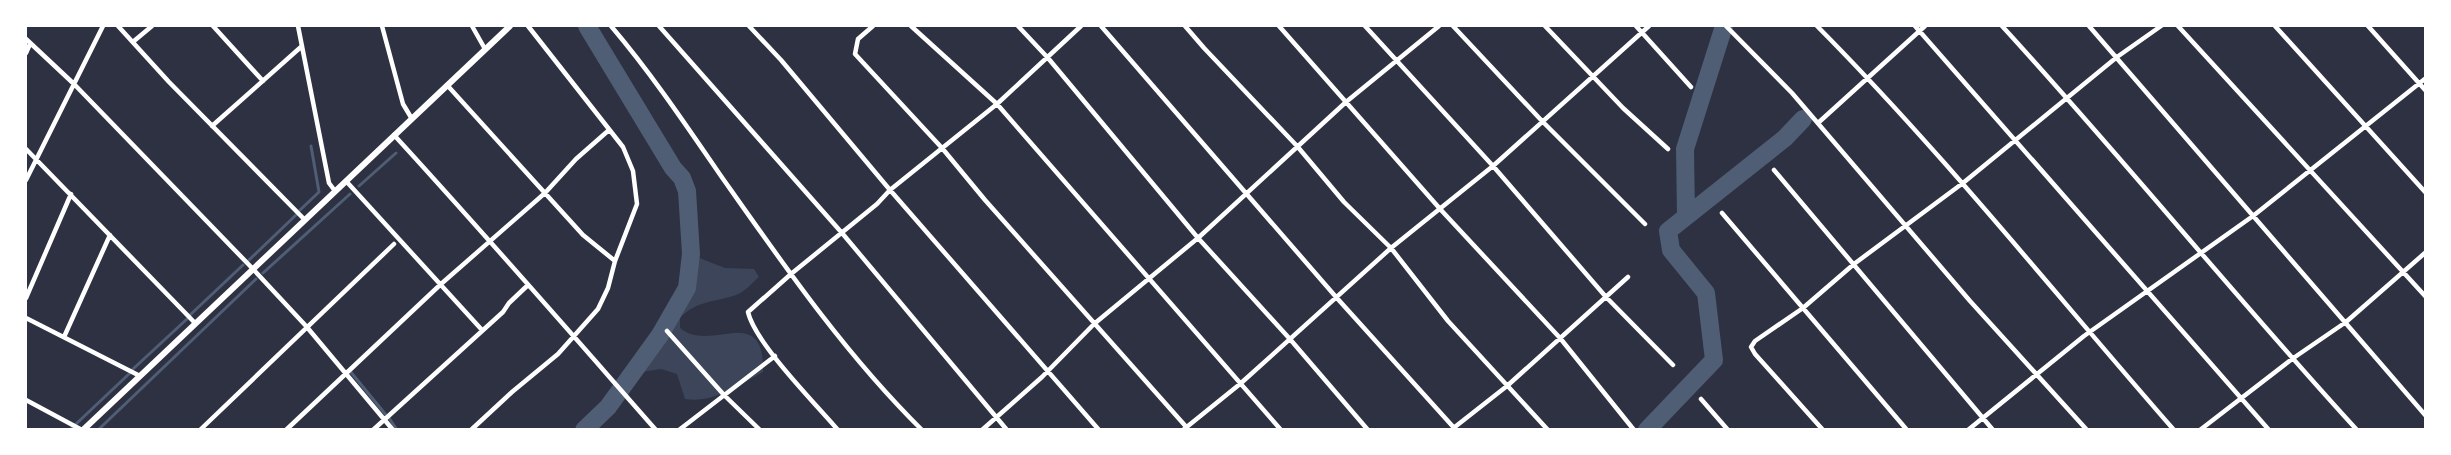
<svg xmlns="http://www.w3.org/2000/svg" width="2451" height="455" font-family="'Public Sans',sans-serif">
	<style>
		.green { fill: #3c4559 }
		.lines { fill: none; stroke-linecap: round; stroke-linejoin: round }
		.stream { stroke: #4f5d75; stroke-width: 3 }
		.river { stroke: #4f5d75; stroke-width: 18 }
		.minor { stroke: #fff; stroke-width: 4.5 }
		.secondary { stroke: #fff; stroke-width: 6 }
	</style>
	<rect width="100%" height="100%" fill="#2d3142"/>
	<path class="green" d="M 697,257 L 725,268 L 754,269 L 759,277 C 752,283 745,292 736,295 C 716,302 695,301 680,318 L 680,328 C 710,354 765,301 763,372 C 741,384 712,404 685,399 L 677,374 L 661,369 L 641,372 L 643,360 L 686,290 L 689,264 Z"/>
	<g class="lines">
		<path class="stream" d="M 359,186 L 396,153
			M 300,210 L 319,192 L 311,146
			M 249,260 L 296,215
			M 263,273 L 350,194
			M 190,315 L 243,265
			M 133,369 L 187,319
			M 350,371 L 386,415
			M 389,418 L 397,430
			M 76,424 L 130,373
			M 70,430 L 72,428
			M 98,430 L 256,279"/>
		<path class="river" d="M 1686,216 L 1685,149 L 1724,26
			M 584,430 L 608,407 L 660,335 L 687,288 L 691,254 L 687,191 L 682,178 L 673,168 L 587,26
			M 1647,430 L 1714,360 L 1706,293 L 1671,250 L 1668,231 L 1785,138 L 1803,119"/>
		<path class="minor" d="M 118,26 L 169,82 L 305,220
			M 213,26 L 263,81
			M 298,26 L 329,183 L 335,191
			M 382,26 L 403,104 L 412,119
			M 472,26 L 485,49
			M 611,26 C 651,73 686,125 721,176 C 783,264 845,354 922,430
			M 659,26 L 842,233 L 1007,430
			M 749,26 L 781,60 L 890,190 L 1099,430
			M 873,26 L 858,39 L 855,54 L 942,148 L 985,200 L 1189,430
			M 911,26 L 997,104 L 1281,430
			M 1018,26 L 1048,58 L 1198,238 L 1289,338 L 1368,430
			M 1101,26 L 1336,297 L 1456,430
			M 1185,26 L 1204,48 L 1297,146 L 1344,202 L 1391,248 L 1448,321 L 1548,430
			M 1279,26 L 1441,210 L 1560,338 L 1634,430
			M 1365,26 L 1493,166 L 1606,297 L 1673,365
			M 1453,26 L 1542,121 L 1645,224
			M 1545,26 L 1623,108 L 1668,149
			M 1636,26 L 1691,87
			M 1726,26 L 1792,93 L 1970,301 L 2087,430
			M 1817,26 C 1943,153 2055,294 2174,430
			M 1915,26 L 2269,430
			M 2002,26 C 2123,158 2236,298 2357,430
			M 2089,26 L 2426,416
			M 2178,26 L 2426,297
			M 2275,26 L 2426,193
			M 2368,26 L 2426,91
			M 26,39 L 74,84 L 253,269 L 306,326 L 393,430
			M 134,41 L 152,26
			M 26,53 L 30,44
			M 447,85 L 583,235 L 615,261
			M 1818,123 L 1925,26
			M 212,126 L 302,46
			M 394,135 C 483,232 569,331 656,430
			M 26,149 L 195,323
			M 1774,170 L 1993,430
			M 26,180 L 103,26
			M 346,181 L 482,330
			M 1722,213 L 1907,430
			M 26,298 L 71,194
			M 26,318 L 140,376
			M 667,331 L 724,395 L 760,430
			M 64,337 L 110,235
			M 1701,399 L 1728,430
			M 26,400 L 82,430
			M 200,430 L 394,244
			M 286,430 L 441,284 L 545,193 L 576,159 L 609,130
			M 373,430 L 503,312 L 509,303 L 528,285
			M 471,430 L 512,392 L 558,354 L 598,309 L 608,288 L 615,261 L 637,204 L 633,171 L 623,147 L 528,26
			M 679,430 L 775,356
			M 838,430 C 816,404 755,343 748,312 L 791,274 L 877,204 L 890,190 L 997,104 L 1081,26
			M 982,430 L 1042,377 L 1094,324 L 1198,238 L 1346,102 L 1439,26
			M 1183,430 L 1240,384 L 1391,248 L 1493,166 L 1649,26
			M 1451,430 L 1507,386 L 1628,277
			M 1823,430 L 1755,354 L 1751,347 L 1755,341 L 1803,308 L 1854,264 L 1963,183 L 2117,57 L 2161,26
			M 1968,430 L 2084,336 L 2253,216 L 2426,78
			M 2200,430 L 2292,359 L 2346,322 L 2426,252"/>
		<path class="secondary" d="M 83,430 L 510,26"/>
	</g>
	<rect width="2451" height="455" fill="none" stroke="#ffffff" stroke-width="54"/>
</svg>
